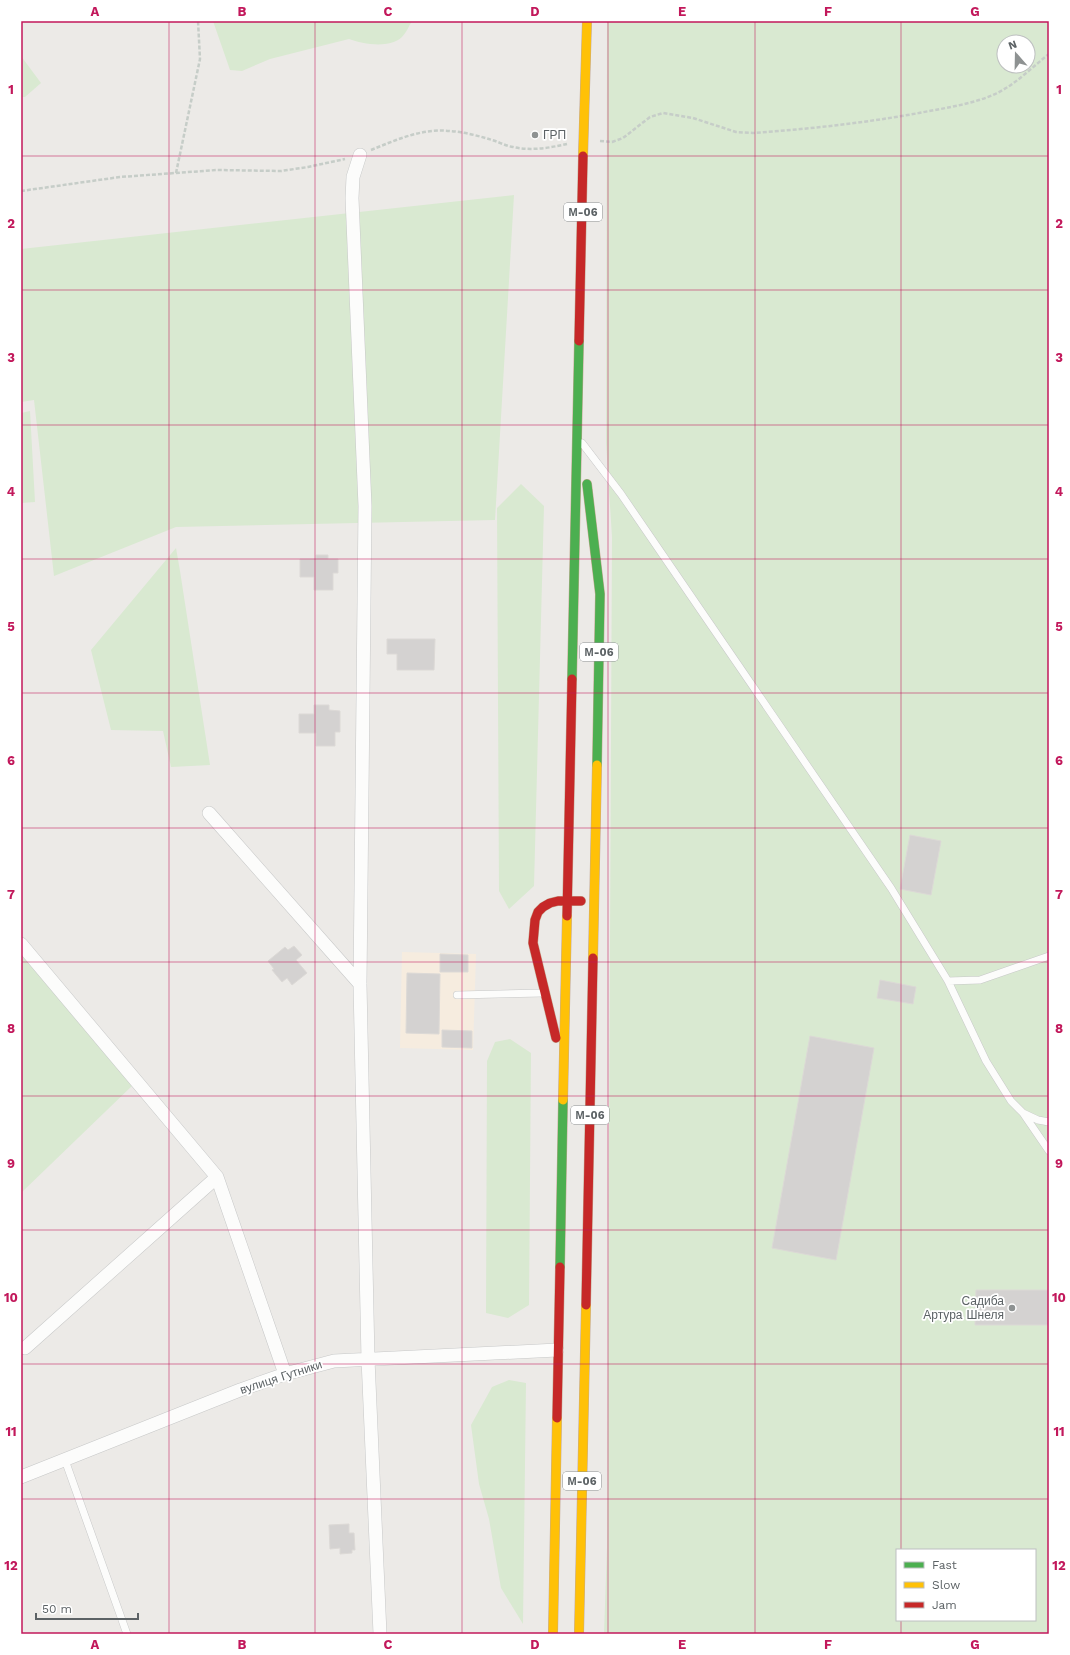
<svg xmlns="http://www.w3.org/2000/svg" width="1070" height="1655" font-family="'Work Sans',sans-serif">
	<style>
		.commercial { fill: #f6ecdf }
		.green { fill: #d9e9d1; fill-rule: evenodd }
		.building { fill: #d4d2d1; stroke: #dcd9d6 }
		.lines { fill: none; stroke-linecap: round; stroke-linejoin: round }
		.lane-casing { stroke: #c7c8c8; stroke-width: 8 }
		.street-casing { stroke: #c7c8c8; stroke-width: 14 }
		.fast-casing { stroke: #c4a993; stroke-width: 10 }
		.slow-casing { stroke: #c4a993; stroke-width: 10 }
		.jam-casing { stroke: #c4a993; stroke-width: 10 }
		.path { stroke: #c6cdc8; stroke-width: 2.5; stroke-dasharray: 4 2; stroke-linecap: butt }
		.lane { stroke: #fcfcfb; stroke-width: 7 }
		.street { stroke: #fcfcfb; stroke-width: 13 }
		.fast { stroke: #4caf50; stroke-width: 9 }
		.slow { stroke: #ffc107; stroke-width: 9 }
		.jam { stroke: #c62828; stroke-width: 9 }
		.grid { fill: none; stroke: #c2185b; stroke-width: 1; stroke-opacity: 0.55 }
		.poi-dot { fill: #8e9292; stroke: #fff; stroke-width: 1.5 }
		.labels { text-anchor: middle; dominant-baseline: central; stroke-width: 3.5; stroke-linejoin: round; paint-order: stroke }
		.shield { fill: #fff; stroke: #8d9193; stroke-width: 1 }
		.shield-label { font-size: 11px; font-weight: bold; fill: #5c6265 }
		.poi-label { font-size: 12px; fill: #5c6265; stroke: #fff; text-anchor: start }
		.street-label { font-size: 12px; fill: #5c6265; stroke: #fff }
		.neatline { fill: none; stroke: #c2185b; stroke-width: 1.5 }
		.grid-label { font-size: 13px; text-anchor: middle; font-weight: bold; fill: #c2185b }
	</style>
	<rect width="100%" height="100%" fill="#eceae7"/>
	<path class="commercial" d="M 402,952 L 476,954 L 473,1050 L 400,1048 Z"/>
	<path class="green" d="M 213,21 L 412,21 C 409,26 406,33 402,37 C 389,49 363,44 349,39 L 270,59 L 242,71 L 230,70 Z
		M 607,21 L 1049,21 L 1049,1634 L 604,1634 L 607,1547 L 612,537 L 606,443 ZM 1004,42 L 1028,42 L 1028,66 L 1004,66 ZM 897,1550 L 1035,1550 L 1035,1620 L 897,1620 Z
		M 21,56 L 41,83 L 25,97 L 21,97 Z
		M 514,195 L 495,520 L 176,527 L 54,576 L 34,400 L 21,402 L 21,249 Z
		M 30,411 L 35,502 L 21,503 L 21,413 Z
		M 521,484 L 544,506 L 534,886 L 509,909 L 499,891 L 497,508 Z
		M 176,548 L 180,571 L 210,765 L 171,767 L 163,731 L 111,730 L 91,650 Z
		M 21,949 L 134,1084 L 21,1193 Z
		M 510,1039 L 531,1053 L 529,1305 L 508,1318 L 486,1313 L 487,1061 L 495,1042 Z
		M 509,1380 L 526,1383 L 523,1624 L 501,1588 L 489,1519 L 479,1484 L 471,1425 L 492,1387 Z"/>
	<path class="building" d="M 316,555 L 328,555 L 328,559 L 338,559 L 338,573 L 333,573 L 333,590 L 314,590 L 314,577 L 300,577 L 300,559 L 316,559 Z
		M 387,639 L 435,639 L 434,670 L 397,670 L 397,654 L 387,654 Z
		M 314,705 L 329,705 L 329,710 L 340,711 L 340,732 L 335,732 L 335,746 L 316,746 L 316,733 L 299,733 L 299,714 L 314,714 Z
		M 910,835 L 941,841 L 931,895 L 900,889 Z
		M 294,946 L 302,955 L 296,960 L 307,973 L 292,985 L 287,978 L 282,982 L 272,970 L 274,969 L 268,961 L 285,947 L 288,950 Z
		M 440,954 L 468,955 L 468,972 L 440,972 Z
		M 407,973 L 440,974 L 439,1034 L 406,1033 Z
		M 880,980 L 916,987 L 913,1004 L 877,998 Z
		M 442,1030 L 472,1031 L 472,1048 L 442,1047 Z
		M 810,1036 L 874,1048 L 836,1260 L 772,1248 Z
		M 976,1290 L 1049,1290 L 1049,1325 L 975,1325 Z
		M 349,1524 L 349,1533 L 354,1533 L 355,1550 L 352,1550 L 352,1553 L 340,1554 L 340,1548 L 330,1549 L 329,1525 Z"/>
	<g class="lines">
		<defs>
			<path id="lane" d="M 582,443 L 621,494 L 891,888 L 948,981 L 986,1061 L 1011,1101 L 1023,1113 L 1038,1120 L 1049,1122
				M 948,981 L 980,980 L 1049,956
				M 457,995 L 543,993
				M 1023,1113 L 1049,1151
				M 65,1460 L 127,1634"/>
			<path id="street" d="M 360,155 L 353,177 L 352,198 L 365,506 L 360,984 L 368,1359 L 380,1634
				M 209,813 L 360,984
				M 21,944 L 217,1177 L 285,1374
				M 25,1348 L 217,1177
				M 21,1477 L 240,1390 L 285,1374 L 334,1361 L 557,1350"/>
			<path id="fast" d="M 587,484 L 600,594 L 597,765
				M 572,679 L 579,341
				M 560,1267 L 563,1100"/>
			<path id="slow" d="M 583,156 L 587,21
				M 593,958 L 597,765
				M 563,1100 L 567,916
				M 553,1634 L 557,1418
				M 579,1634 L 586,1305"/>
			<path id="jam" d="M 579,341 L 583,156
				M 567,916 L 572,679
				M 556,1038 L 533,943 L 535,920 L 538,912 L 543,907 L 550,903 L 558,901 L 581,901
				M 586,1305 L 593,958
				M 557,1418 L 560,1267"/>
		</defs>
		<use href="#lane" class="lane-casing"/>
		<use href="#street" class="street-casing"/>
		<use href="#fast" class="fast-casing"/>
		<use href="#slow" class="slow-casing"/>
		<use href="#jam" class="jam-casing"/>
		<path class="path" d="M 600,141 L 612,142 L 623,138 L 650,117 L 663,113 L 693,118 L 736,132 L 753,133 C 809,129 864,123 919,113 C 944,108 969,105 993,95 C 1014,86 1031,68 1049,54
			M 371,150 C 396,140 422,128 450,131 C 464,132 479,136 492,140 C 499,142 506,146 513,147 C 531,151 549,148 567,144
			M 176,173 L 200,59 L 198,21
			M 21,191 L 120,177 L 217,170 L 281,171 L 308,167 L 345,159"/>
		<use href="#lane" class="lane"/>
		<use href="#street" class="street"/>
		<use href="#fast" class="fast"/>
		<use href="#slow" class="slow"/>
		<use href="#jam" class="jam"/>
	</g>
	<path class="grid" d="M 169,21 L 169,1634M 315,21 L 315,1634M 462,21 L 462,1634M 608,21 L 608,1634M 755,21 L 755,1634M 901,21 L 901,1550M 21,156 L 1049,156M 21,290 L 1049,290M 21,425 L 1049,425M 21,559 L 1049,559M 21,693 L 1049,693M 21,828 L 1049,828M 21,962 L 1049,962M 21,1096 L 1049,1096M 21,1230 L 1049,1230M 21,1364 L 1049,1364M 21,1499 L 1049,1499M 901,1620 L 901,1634"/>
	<g class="poi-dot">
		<circle cx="535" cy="135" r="4"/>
		<circle cx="1012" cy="1308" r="4"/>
	</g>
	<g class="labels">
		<g class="shield">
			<rect x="564" y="203" width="38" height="18" rx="3"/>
			<rect x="580" y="643" width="38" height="18" rx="3"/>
			<rect x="571" y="1106" width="38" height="18" rx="3"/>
			<rect x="563" y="1472" width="38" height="18" rx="3"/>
		</g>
		<g class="shield-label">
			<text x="583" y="212">М-06</text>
			<text x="599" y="652">М-06</text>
			<text x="590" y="1115">М-06</text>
			<text x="582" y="1481">М-06</text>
		</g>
		<g class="poi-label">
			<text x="543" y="135">ГРП</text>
			<text x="1004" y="1301" text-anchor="end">Садиба<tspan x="1004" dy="14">Артура Шнеля</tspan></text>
		</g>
		<g class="street-label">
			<text transform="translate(281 1377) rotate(-18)">вулиця Гутники</text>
		</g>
	</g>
	<rect width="1070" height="1655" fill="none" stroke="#ffffff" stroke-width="44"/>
	<rect x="896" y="1549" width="140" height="72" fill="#ffffff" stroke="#bec0c1"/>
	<rect x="904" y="1562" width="20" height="6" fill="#4caf50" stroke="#bec0c1"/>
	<text x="932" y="1569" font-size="12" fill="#5c6265">Fast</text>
	<rect x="904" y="1582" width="20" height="6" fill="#ffc107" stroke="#bec0c1"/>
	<text x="932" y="1589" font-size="12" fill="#5c6265">Slow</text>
	<rect x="904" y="1602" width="20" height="6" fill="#c62828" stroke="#bec0c1"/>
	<text x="932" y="1609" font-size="12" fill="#5c6265">Jam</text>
	<g transform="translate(1016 54) rotate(340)"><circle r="19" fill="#ffffff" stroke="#bec0c1"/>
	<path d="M0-3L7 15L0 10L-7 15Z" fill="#8e9292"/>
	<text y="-6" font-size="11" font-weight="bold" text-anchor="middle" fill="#5c6265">N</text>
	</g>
	<path d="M36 1613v6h102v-6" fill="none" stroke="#5c6265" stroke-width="2"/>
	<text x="42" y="1613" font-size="12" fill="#5c6265" stroke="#ffffff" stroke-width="3" paint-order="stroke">50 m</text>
	<rect x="22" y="22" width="1026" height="1611" class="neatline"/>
	<g class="grid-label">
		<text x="95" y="16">A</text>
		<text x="242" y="16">B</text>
		<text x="388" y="16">C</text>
		<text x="535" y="16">D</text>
		<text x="682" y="16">E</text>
		<text x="828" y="16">F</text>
		<text x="975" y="16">G</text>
		<text x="11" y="94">1</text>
		<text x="1059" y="94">1</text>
		<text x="11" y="228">2</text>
		<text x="1059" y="228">2</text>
		<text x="11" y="362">3</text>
		<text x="1059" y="362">3</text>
		<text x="11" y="496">4</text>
		<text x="1059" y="496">4</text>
		<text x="11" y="631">5</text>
		<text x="1059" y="631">5</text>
		<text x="11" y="765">6</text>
		<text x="1059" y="765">6</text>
		<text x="11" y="899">7</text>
		<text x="1059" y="899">7</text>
		<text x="11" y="1033">8</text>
		<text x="1059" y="1033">8</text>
		<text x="11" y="1168">9</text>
		<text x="1059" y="1168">9</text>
		<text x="11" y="1302">10</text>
		<text x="1059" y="1302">10</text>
		<text x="11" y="1436">11</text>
		<text x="1059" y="1436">11</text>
		<text x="11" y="1570">12</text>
		<text x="1059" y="1570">12</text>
		<text x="95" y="1649">A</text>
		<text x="242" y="1649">B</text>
		<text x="388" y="1649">C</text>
		<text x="535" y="1649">D</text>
		<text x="682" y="1649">E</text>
		<text x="828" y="1649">F</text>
		<text x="975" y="1649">G</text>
	</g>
</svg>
